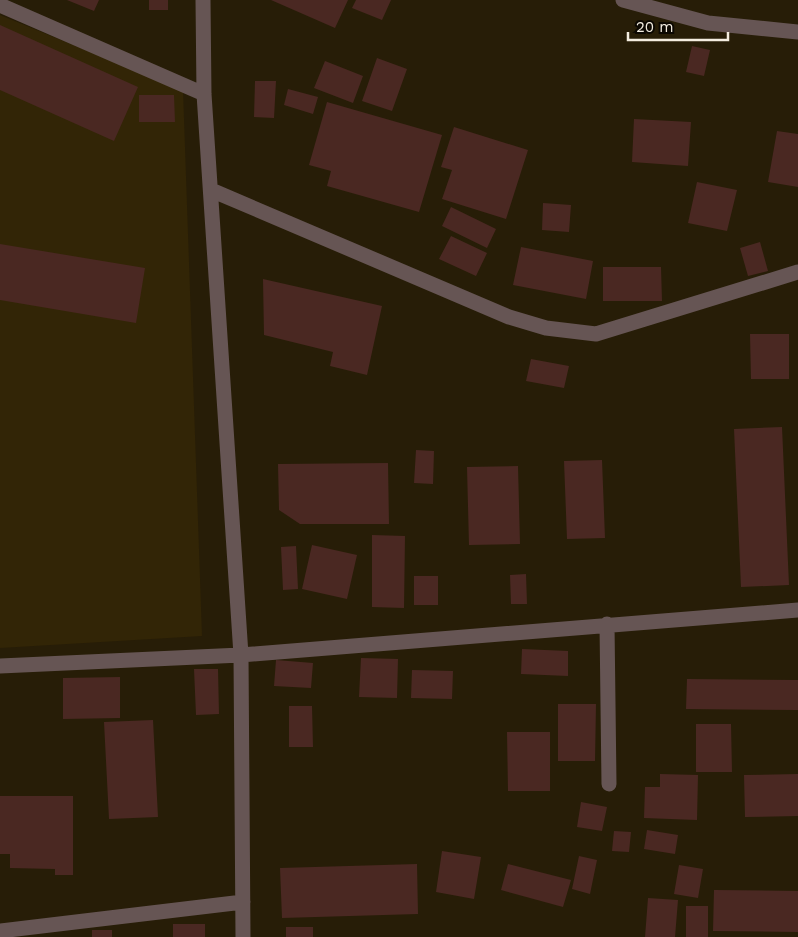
<svg xmlns="http://www.w3.org/2000/svg" width="798" height="937" font-family="'Work Sans',sans-serif">
	<style>
		.built { fill: #322506 }
		.building { fill: #4a2822 }
		.lines { fill: none; stroke-linecap: round; stroke-linejoin: round }
		.street { stroke: #665554; stroke-width: 15 }
	</style>
	<rect width="100%" height="100%" fill="#271d07"/>
	<path class="built" d="M 0,15 L 183,90 L 202,636 L 0,648 Z"/>
	<path class="building" d="M 67,0 L 99,0 L 94,11 Z
		M 149,0 L 168,0 L 168,10 L 149,10 Z
		M 271,0 L 348,0 L 335,28 Z
		M 356,0 L 391,0 L 382,20 L 352,8 Z
		M 0,25 L 138,87 L 114,141 L 0,90 Z
		M 692,46 L 710,50 L 704,76 L 686,72 Z
		M 377,58 L 407,69 L 392,111 L 362,101 Z
		M 325,61 L 363,76 L 353,103 L 314,88 Z
		M 255,81 L 276,81 L 274,118 L 254,117 Z
		M 288,89 L 318,97 L 313,114 L 284,105 Z
		M 139,95 L 174,95 L 175,122 L 139,122 Z
		M 327,102 L 442,135 L 419,212 L 327,186 L 331,171 L 309,165 Z
		M 634,119 L 691,122 L 688,166 L 632,162 Z
		M 454,127 L 528,150 L 506,219 L 442,199 L 452,170 L 441,167 Z
		M 777,131 L 798,134 L 798,187 L 768,182 Z
		M 697,182 L 737,190 L 727,231 L 688,223 Z
		M 543,203 L 571,205 L 569,232 L 542,230 Z
		M 451,207 L 496,229 L 487,248 L 442,226 Z
		M 451,236 L 487,253 L 476,276 L 439,259 Z
		M 760,242 L 768,271 L 748,276 L 740,248 Z
		M 0,244 L 145,268 L 136,323 L 0,300 Z
		M 521,247 L 593,261 L 586,299 L 513,285 Z
		M 603,267 L 661,267 L 662,301 L 603,301 Z
		M 263,279 L 382,306 L 367,375 L 330,366 L 333,352 L 264,335 Z
		M 750,334 L 789,334 L 789,379 L 751,379 Z
		M 531,359 L 569,366 L 564,388 L 526,381 Z
		M 782,427 L 789,585 L 741,587 L 734,429 Z
		M 416,450 L 434,451 L 433,484 L 414,483 Z
		M 602,460 L 605,538 L 567,539 L 564,461 Z
		M 388,463 L 389,524 L 300,524 L 279,510 L 278,464 Z
		M 518,466 L 520,544 L 469,545 L 467,467 Z
		M 372,535 L 405,536 L 404,608 L 372,607 Z
		M 312,545 L 357,555 L 347,599 L 302,589 Z
		M 296,546 L 298,589 L 283,590 L 281,547 Z
		M 526,574 L 527,604 L 511,604 L 510,575 Z
		M 414,576 L 438,576 L 438,605 L 414,605 Z
		M 522,649 L 568,651 L 568,676 L 521,674 Z
		M 361,658 L 398,659 L 397,698 L 359,697 Z
		M 276,660 L 313,663 L 311,688 L 274,686 Z
		M 194,669 L 218,669 L 219,714 L 196,715 Z
		M 412,670 L 453,671 L 452,699 L 411,698 Z
		M 120,677 L 120,718 L 63,719 L 63,678 Z
		M 687,679 L 798,680 L 798,710 L 686,709 Z
		M 558,704 L 596,704 L 595,761 L 558,761 Z
		M 289,706 L 312,706 L 313,747 L 289,747 Z
		M 153,720 L 158,817 L 109,819 L 104,722 Z
		M 696,724 L 731,724 L 732,772 L 696,772 Z
		M 507,732 L 550,732 L 550,791 L 508,791 Z
		M 660,774 L 698,775 L 697,820 L 644,818 L 645,787 L 660,787 Z
		M 798,774 L 798,816 L 745,817 L 744,775 Z
		M 0,796 L 73,796 L 73,875 L 55,875 L 55,869 L 10,868 L 10,854 L 0,854 Z
		M 581,802 L 607,807 L 602,831 L 577,827 Z
		M 647,830 L 678,835 L 675,854 L 644,849 Z
		M 614,831 L 631,832 L 629,852 L 612,851 Z
		M 442,851 L 481,857 L 474,899 L 436,892 Z
		M 579,856 L 597,860 L 590,894 L 572,889 Z
		M 417,864 L 418,914 L 282,918 L 280,868 Z
		M 508,864 L 571,880 L 563,907 L 501,890 Z
		M 679,865 L 703,869 L 698,898 L 674,894 Z
		M 714,890 L 798,891 L 798,932 L 713,931 Z
		M 648,898 L 678,900 L 675,937 L 645,937 Z
		M 686,906 L 708,906 L 708,937 L 686,937 Z
		M 173,924 L 205,924 L 205,937 L 173,937 Z
		M 286,927 L 313,927 L 313,937 L 286,937 Z
		M 92,930 L 112,930 L 112,937 L 92,937 Z"/>
	<g class="lines">
		<path class="street" d="M 203,0 L 204,94 L 241,655 L 243,937
			M 623,0 L 708,23 L 798,32
			M 0,5 L 204,94
			M 211,190 L 509,317 L 546,328 L 596,334 L 798,272
			M 607,624 L 609,784
			M 0,666 L 241,655 L 798,610
			M 0,931 L 243,902"/>
	</g>
	<path d="M628 32v8h100v-8" fill="none" stroke="#f4ede0" stroke-width="2.5"/>
	<text x="636" y="32" font-size="15" fill="#f4ede0" stroke="#0c0802" stroke-width="4" paint-order="stroke">20 m</text>
</svg>
